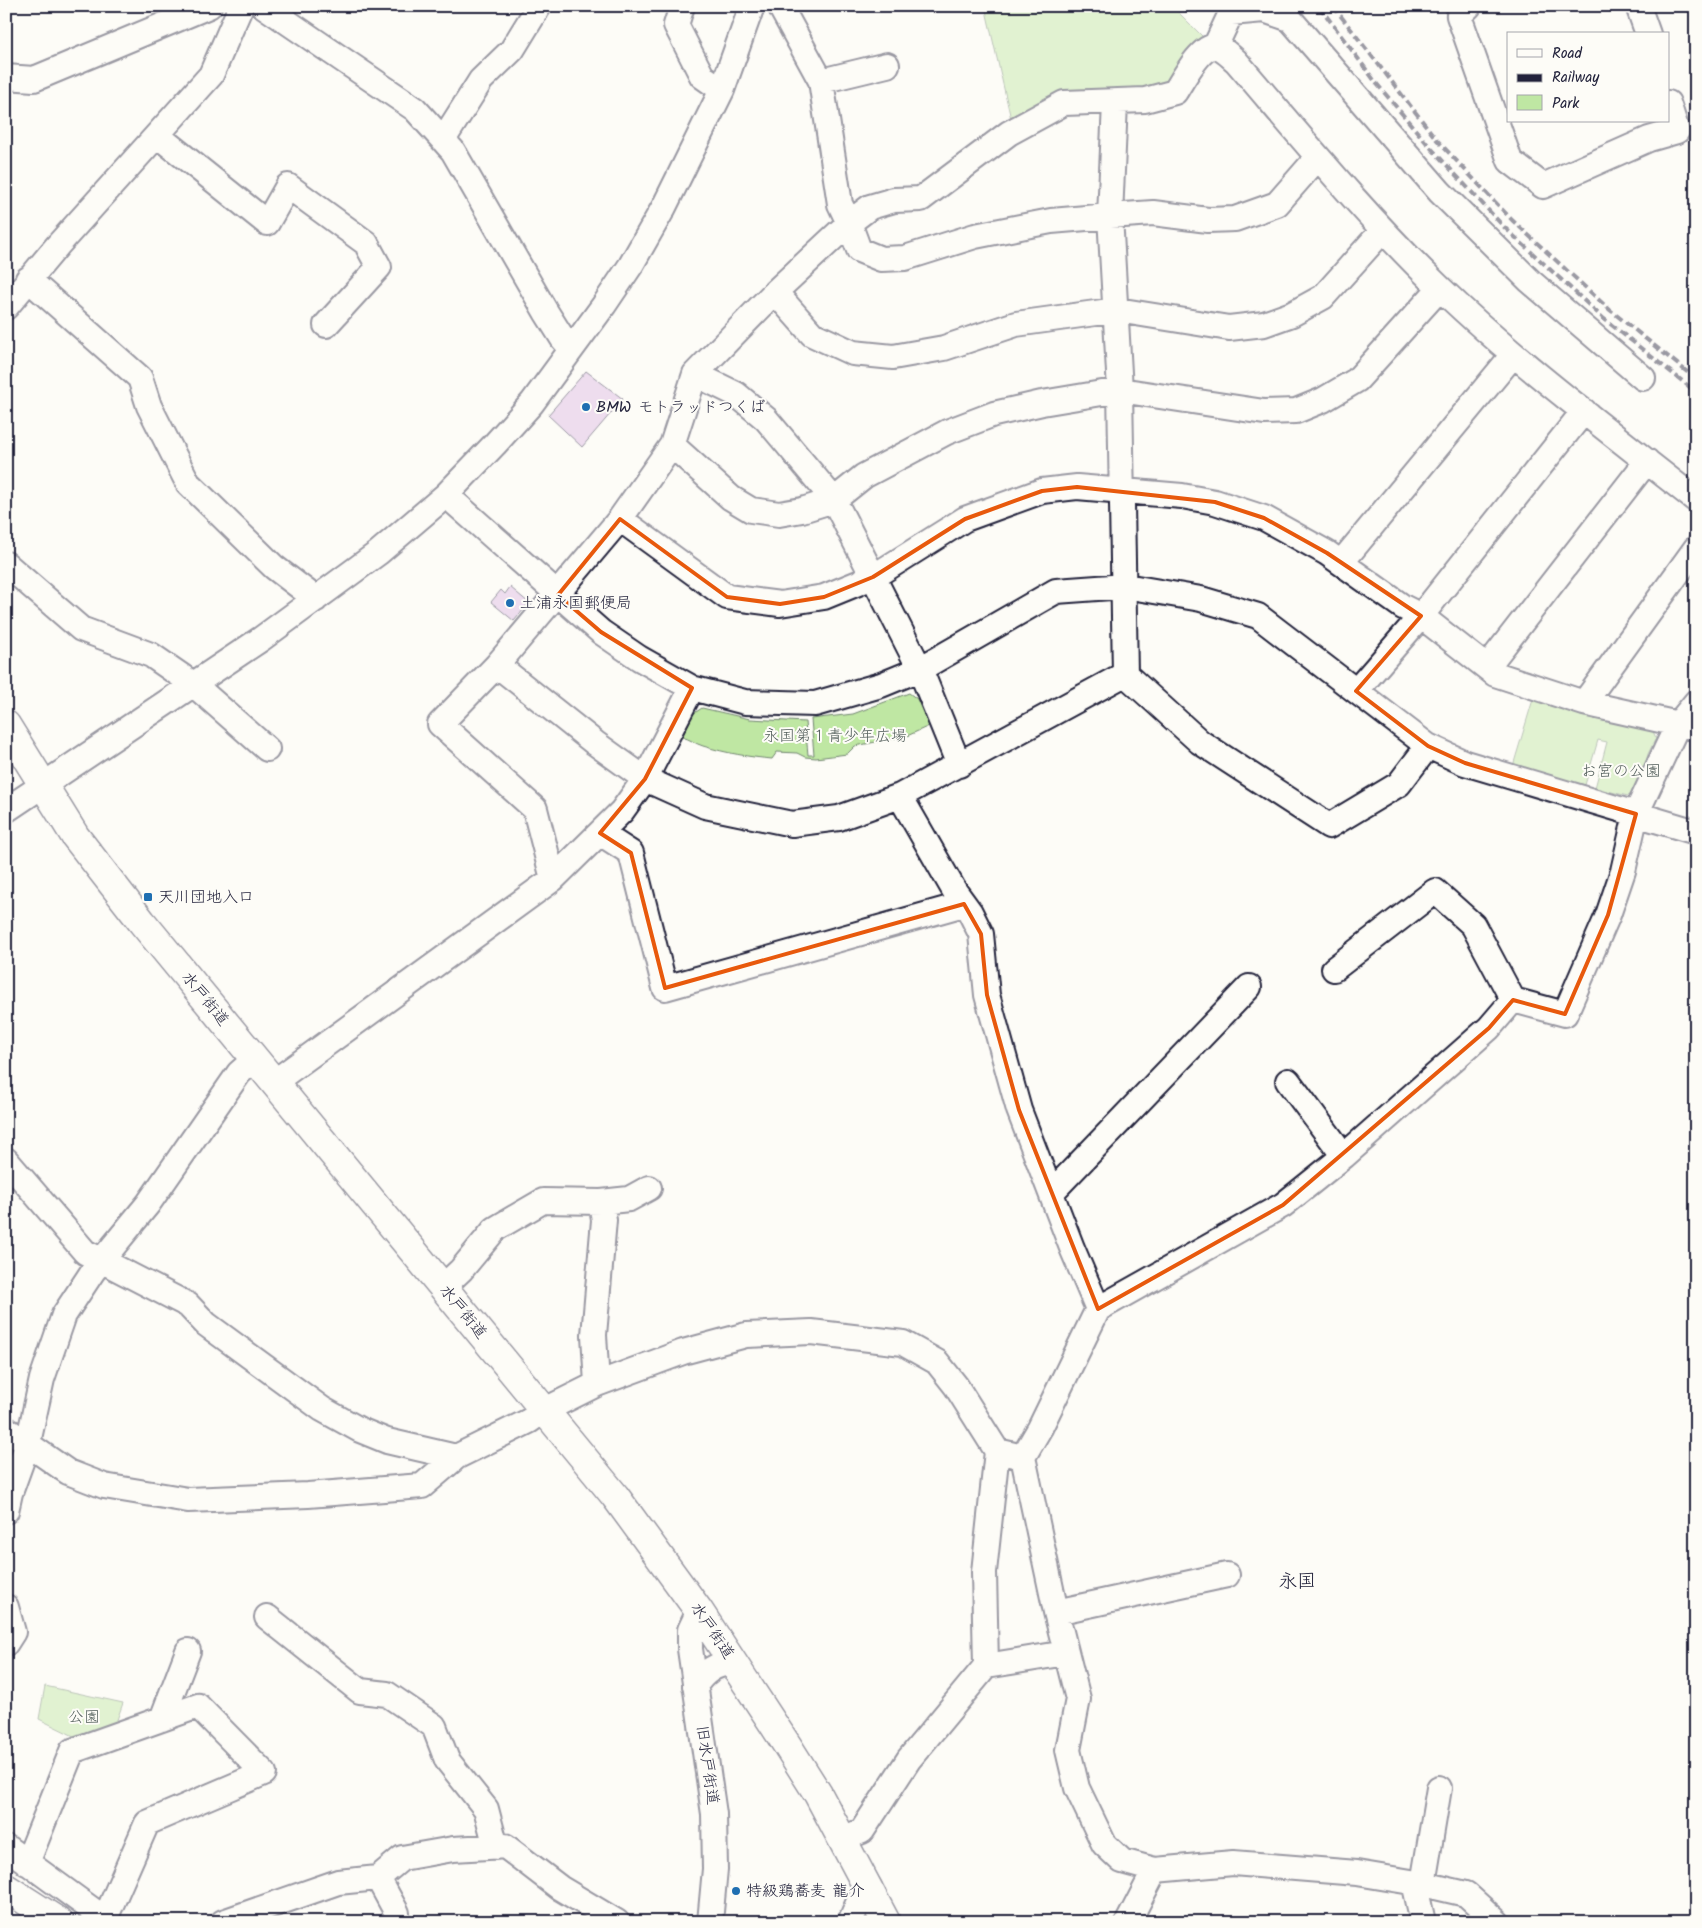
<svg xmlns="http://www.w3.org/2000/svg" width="1702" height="1928" font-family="Kalam,'Klee One',sans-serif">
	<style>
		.green { fill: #bfe7a3; stroke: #70846f }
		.building { fill: #dbb8e3; stroke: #22223b }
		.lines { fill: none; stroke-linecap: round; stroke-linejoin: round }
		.minor-casing { stroke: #22223b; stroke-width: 28 }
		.highway-casing { stroke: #22223b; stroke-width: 31 }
		.minor { stroke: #fdfcf7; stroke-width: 24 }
		.highway { stroke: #fdfcf7; stroke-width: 28 }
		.rail { stroke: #22223b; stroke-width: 4; stroke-dasharray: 8 4; stroke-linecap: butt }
		.marked { fill: none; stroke: #e8590c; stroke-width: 4; stroke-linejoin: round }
		.poi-dot { fill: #1f6fb2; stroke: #fdfcf7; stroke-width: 2 }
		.labels { text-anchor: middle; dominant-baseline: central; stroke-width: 4; stroke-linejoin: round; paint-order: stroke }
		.poi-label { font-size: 16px; fill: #22223b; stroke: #fdfcf7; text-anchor: start }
		.park-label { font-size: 16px; fill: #515d5a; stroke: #fdfcf7 }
		.street-label { font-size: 16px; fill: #22223b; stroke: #fdfcf7 }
		.quarter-label { font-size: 19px; fill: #22223b; stroke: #fdfcf7 }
	</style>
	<rect width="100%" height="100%" fill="#fdfcf7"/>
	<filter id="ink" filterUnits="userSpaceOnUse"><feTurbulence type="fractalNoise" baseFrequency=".02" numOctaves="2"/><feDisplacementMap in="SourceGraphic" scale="10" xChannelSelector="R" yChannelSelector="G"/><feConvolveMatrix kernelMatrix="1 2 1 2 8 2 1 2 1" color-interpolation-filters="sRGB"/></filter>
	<g filter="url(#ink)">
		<path class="green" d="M 985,6 L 1172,6 L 1203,37 L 1189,51 L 1169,83 L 1011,119 Z
			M 909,693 L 917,699 L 929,726 L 907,736 L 855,746 L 847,754 L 816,758 L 805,757 L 797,753 L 777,752 L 772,759 C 749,757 726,753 703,746 C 696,744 690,739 682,737 L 693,714 L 702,708 L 750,719 L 805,722 L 808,755 L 814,755 L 811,719 L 853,714 Z
			M 1534,696 L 1651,727 L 1656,738 L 1648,754 L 1638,791 L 1628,796 L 1595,788 L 1607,742 L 1598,740 L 1585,785 L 1513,766 Z
			M 45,1686 L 123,1703 L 113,1731 L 84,1741 L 39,1719 Z"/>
		<path class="building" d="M 586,371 L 623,399 L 582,447 L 548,415 Z
			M 510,587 L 529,603 L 514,621 L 491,602 L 501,590 L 505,594 Z"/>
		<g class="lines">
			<defs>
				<path id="minor" d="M 264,6 L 415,109 L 453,151 L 546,312 L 563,339 L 571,348
					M 682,6 L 676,25 L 702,76 L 722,90
					M 1469,6 L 1459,16 L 1510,161 L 1543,186 L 1649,139 L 1677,131 L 1668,103
					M 1638,6 L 1648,34
					M 1215,47 L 1231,13 L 1264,10 L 1290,19 L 1440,192 L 1530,281 L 1643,378
					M 6,77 L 34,79 L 209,6
					M 821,81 L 887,65
					M 1115,103 L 1110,216 L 1120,390 L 1125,674 L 1200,742 L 1329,826 L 1399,784 L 1428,746
					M 157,135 L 267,223 L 288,186 L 366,243 L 379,267 L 326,325
					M 443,140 L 481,80 L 512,50 L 539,6
					M 1318,157 L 1277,204 L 1235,219 L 1208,220 L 1153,213 L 1110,216 L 1051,221 L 975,236 L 905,258 L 881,259 L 859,250 L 849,223 L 870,207 L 894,200 L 921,199 L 1009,133 L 1064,103 L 1145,100 L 1175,92 C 1182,81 1202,43 1216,47 C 1224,49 1230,56 1236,61 C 1302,138 1367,218 1440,288 C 1520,365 1609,431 1696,500
					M 28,279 L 140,378 L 149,406 L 188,483 L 274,567 L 316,599
					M 775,292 L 812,334 L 853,353 L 893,357 L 944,348 L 1016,324 L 1117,310 L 1229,328 L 1264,324 L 1292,314 L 1323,297 L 1383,230
					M 6,307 L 58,245 L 211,75 L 241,6
					M 695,374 L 736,394 L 766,419 L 834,500 L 920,669 L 959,765
					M 672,445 L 731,498 L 751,510 L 779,514 L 802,510 L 834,500 L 864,476 L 947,432 L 994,414 L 1042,403 L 1120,390 L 1264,412 L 1296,411 L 1323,400 L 1357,380 L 1440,288
					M 446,495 L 601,632 L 639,658 L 692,688 L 745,702 L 815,704 L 881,685 L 920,669 L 1056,591 L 1125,586 L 1201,599 L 1258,616 L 1428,746 L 1465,763 L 1696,832
					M 620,519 L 727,597 L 780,604 L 824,597 L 873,577 L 965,519 L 1042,491 L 1077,487 L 1182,496 L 1215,502 L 1264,518 L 1327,553 L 1403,607 L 1421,616 L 1495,674 L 1584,703 L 1696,728
					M 1341,563 L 1513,355
					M 6,564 L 81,629 L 151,655 L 193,684 L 267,749
					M 497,665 L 595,743 L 645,779 L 705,806 L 792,824 L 839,818 L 900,796 L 1125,674
					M 1487,667 L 1647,461
					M 1356,691 L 1421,616 L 1584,411
					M 1584,703 L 1696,548
					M 900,796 L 954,890 L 970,912 L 981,934 L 987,995 L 1019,1110 L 1072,1248 L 1098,1309 L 1040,1428 L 1023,1457
					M 6,810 L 261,639 L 378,553 L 446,495 L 495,444 L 532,403 L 604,305 L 631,265 L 664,207 L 722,90 L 752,6
					M 600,833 L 631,853 L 665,988 L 964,904
					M 553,879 L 535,809 L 440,724 L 497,665 L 620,519 L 672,445 L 695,374 L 775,292 L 849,223 L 840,204 L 821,81 L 780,6
					M 1334,969 L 1435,891 L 1473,925 L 1513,1000
					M 1288,1081 L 1344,1156
					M 274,1082 L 553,879 L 622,811 L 645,779 L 692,688
					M 6,1160 L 85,1252 L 188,1305 L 206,1324 L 322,1409 L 360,1430 L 387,1441 L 456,1457
					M 1051,1193 L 1249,987
					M 443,1287 L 461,1270 L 495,1229 L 543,1201 L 601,1202 L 629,1199 L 649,1188
					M 1098,1309 L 1283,1205 L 1344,1156 L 1489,1028 L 1513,1000 L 1565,1014 L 1608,915 L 1623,871 L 1636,814 L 1678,724 L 1696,702
					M 597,1384 L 594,1335 L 604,1220 L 601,1202
					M 6,1429 L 68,1472 L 104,1486 L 188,1500 L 308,1495 L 422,1486 L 456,1457 L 529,1421 L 543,1411 L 597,1384 L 683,1352 L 746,1335 L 811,1332 L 903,1343 L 937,1362 L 956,1386 L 997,1451 L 984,1572 L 986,1666 L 909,1759 L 862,1831 L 842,1839
					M 997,1451 L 1023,1457 L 1056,1612 L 1078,1699 L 1068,1750 L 1077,1788 L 1104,1844 L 1122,1861 L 1155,1870 L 1233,1863 L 1357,1873 L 1423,1884 L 1466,1894 L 1497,1922
					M 6,1511 L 10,1493 L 28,1443 L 42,1379 L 64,1315 L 93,1271 L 148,1204 L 239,1073 L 255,1059
					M 6,1607 L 13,1632 L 6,1643
					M 699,1611 L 690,1630 L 690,1649 L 714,1814 L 715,1869 L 710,1922
					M 1056,1612 L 1227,1575
					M 267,1617 L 360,1691 L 387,1694 L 434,1726 L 447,1760 L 486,1809 L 496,1847
					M 986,1666 L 1066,1653
					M 695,1686 C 704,1672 717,1662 734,1664
					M 162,1719 L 188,1651
					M 6,1847 L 109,1922
					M 27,1863 L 72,1751 L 198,1706 L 264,1773 L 147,1823 L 105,1919
					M 378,1878 L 397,1913 L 396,1922
					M 1414,1882 L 1423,1922
					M 1423,1884 L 1439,1788
					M 223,1922 L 338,1882 L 378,1878 L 402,1858 L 453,1849 L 505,1846 L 560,1888 L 617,1922
					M 850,1922 L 862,1894 L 869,1887
					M 1128,1922 L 1155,1870"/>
				<path id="highway" d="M 6,725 L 75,836 L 142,922 L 615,1496 L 699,1611 L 787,1745 L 818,1794 L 886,1922
					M 6,1888 L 59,1922"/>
			</defs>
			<use href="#minor" class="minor-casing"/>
			<use href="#highway" class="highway-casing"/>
			<use href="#minor" class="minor"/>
			<use href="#highway" class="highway"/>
			<path class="rail" d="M 1319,6 L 1377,84 L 1430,147 L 1504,227 L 1603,318 L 1696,392
				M 1333,6 L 1437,140 L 1512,220 L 1610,310 L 1696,379"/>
		</g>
	</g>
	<path d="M0 0H1702V1928H0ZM 1077,487 L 1215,502 L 1264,518 L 1327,553 L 1421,616 L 1356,691 L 1428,746 L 1465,763 L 1636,814 L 1608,915 L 1565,1014 L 1513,1000 L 1489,1028 L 1283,1205 L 1098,1309 L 1019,1110 L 987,995 L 981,934 L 964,904 L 665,988 L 631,853 L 600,833 L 645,779 L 692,688 L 601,632 L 558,595 L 620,519 L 727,597 L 780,604 L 824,597 L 873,577 L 965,519 L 1042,491 Z" fill="#fdfcf7" fill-opacity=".55" fill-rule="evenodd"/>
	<path class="marked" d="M 1077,487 L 1215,502 L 1264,518 L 1327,553 L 1421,616 L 1356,691 L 1428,746 L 1465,763 L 1636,814 L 1608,915 L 1565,1014 L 1513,1000 L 1489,1028 L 1283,1205 L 1098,1309 L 1019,1110 L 987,995 L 981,934 L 964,904 L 665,988 L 631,853 L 600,833 L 645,779 L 692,688 L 601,632 L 558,595 L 620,519 L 727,597 L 780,604 L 824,597 L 873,577 L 965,519 L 1042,491 Z"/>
	<g class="poi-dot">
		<circle cx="586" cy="407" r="5"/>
		<circle cx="510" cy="603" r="5"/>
		<rect x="143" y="892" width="10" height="10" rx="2.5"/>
		<circle cx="736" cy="1891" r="5"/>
	</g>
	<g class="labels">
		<g class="poi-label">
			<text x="596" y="407">BMW モトラッドつくば</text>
			<text x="520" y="603">土浦永国郵便局</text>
			<text x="158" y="897">天川団地入口</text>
			<text x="746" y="1891">特級鶏蕎麦 龍介</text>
		</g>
		<g class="park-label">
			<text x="835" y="736">永国第１青少年広場</text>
			<text x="1621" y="771">お宮の公園</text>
			<text x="84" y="1717">公園</text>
		</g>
		<g class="street-label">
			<text transform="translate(205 999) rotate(51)">水戸街道</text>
			<text transform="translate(463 1312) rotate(51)">水戸街道</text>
			<text transform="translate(712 1631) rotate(56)">水戸街道</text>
			<text transform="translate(707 1765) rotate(82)">旧水戸街道</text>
		</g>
		<g class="quarter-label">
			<text x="1297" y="1582">永国</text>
		</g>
	</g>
	<rect width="1702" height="1928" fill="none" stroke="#fdfcf7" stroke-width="25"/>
	<rect x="12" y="12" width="1677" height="1903" fill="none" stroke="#22223b" stroke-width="2" filter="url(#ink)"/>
	<rect x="1507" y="32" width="162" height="90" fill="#fdfcf7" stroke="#a5a5ac"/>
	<rect x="1517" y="49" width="25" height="8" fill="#fdfcf7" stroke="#a5a5ac"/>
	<text x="1552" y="58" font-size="15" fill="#22223b">Road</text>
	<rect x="1517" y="74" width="25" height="8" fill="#22223b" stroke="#a5a5ac"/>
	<text x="1552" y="82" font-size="15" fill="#22223b">Railway</text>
	<rect x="1517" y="95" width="25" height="15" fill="#bfe7a3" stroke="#a5a5ac"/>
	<text x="1552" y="108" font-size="15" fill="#22223b">Park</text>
</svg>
